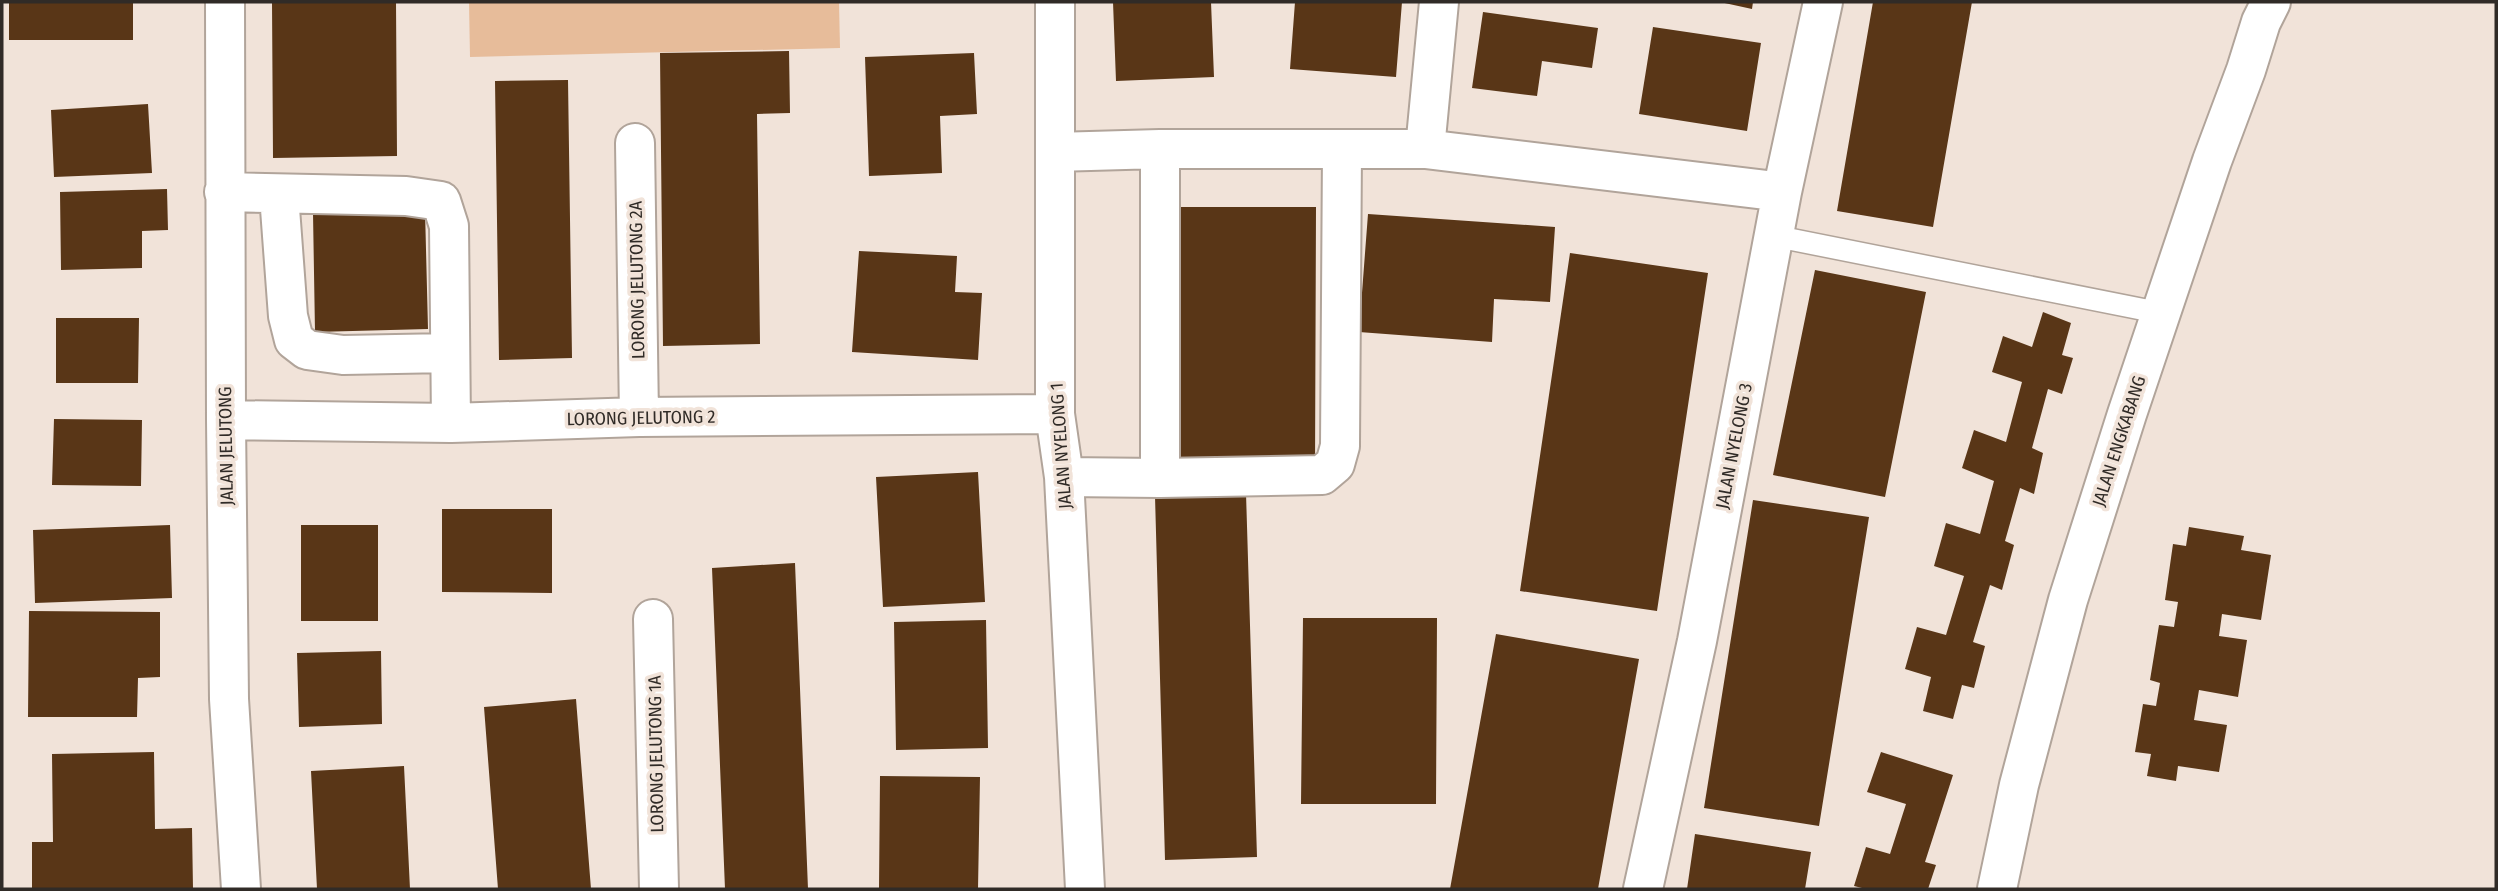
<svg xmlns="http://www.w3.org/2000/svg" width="2498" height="891" font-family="'Fira Sans Condensed',sans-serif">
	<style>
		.green { fill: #e7bc9a }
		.building { fill: #593617 }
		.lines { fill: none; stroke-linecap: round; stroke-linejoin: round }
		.service-casing { stroke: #b1a49a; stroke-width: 24 }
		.minor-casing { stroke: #b1a49a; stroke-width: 42 }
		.service { stroke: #fff; stroke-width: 21 }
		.minor { stroke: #fff; stroke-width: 38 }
		.labels { text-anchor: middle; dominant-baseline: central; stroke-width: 7; stroke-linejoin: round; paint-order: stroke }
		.street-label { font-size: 18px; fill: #302b27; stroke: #f1e3d9 }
	</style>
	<rect width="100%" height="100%" fill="#f1e3d9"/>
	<path class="green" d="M 469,2 L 839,2 L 840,48 L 470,57 Z"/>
	<path class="building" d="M 9,2 L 133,2 L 133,40 L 9,40 Z
		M 272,2 L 396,2 L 397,156 L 273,158 Z
		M 1113,2 L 1211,2 L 1214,77 L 1116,81 Z
		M 1295,2 L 1402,2 L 1396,77 L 1290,69 Z
		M 1720,2 L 1753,2 L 1752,9 Z
		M 1873,2 L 1972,2 L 1933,227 L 1837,211 Z
		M 1483,12 L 1598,28 L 1592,68 L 1542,61 L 1537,96 L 1472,88 Z
		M 1653,27 L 1761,43 L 1747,131 L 1639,114 Z
		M 789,51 L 790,113 L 757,114 L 760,344 L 663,346 L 660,53 Z
		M 974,53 L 977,114 L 940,116 L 942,173 L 869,176 L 865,57 Z
		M 568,80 L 572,358 L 499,360 L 495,81 Z
		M 148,104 L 152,173 L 54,177 L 51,110 Z
		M 167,189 L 168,230 L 142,231 L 142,268 L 61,270 L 60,192 Z
		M 1179,207 L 1316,207 L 1315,471 L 1178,471 Z
		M 425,210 L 428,329 L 315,332 L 313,213 Z
		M 1368,214 L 1555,227 L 1550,302 L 1494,299 L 1492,342 L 1359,332 Z
		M 859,251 L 957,256 L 955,292 L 982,293 L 978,360 L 852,352 Z
		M 1570,253 L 1708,273 L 1657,611 L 1520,591 Z
		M 1815,270 L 1926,292 L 1885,497 L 1773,475 Z
		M 2043,312 L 2071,323 L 2062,355 L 2073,358 L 2062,394 L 2048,389 L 2032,448 L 2043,453 L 2034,494 L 2020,488 L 2005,541 L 2014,545 L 2002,590 L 1990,585 L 1973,642 L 1985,646 L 1974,688 L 1962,685 L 1953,719 L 1923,711 L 1931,677 L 1905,669 L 1917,627 L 1946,635 L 1964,576 L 1934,566 L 1946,523 L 1980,534 L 1994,481 L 1962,468 L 1974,430 L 2006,442 L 2022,382 L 1992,372 L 2003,336 L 2032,347 Z
		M 56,318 L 139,318 L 138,383 L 56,383 Z
		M 54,419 L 142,420 L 141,486 L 52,485 Z
		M 978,472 L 985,602 L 883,607 L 876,477 Z
		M 1246,493 L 1257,857 L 1165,860 L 1155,496 Z
		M 1753,500 L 1869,517 L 1819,826 L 1704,808 Z
		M 442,509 L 552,509 L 552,593 L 442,592 Z
		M 170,525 L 172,598 L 35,603 L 33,530 Z
		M 301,525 L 378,525 L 378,621 L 301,621 Z
		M 2189,527 L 2244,536 L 2241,550 L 2271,555 L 2261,620 L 2222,614 L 2219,636 L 2247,640 L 2238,697 L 2199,690 L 2194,720 L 2227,725 L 2219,772 L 2178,766 L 2176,781 L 2147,776 L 2151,754 L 2135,752 L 2143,704 L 2156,706 L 2160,683 L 2150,680 L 2159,625 L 2174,627 L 2178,602 L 2165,600 L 2173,544 L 2186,546 Z
		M 795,563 L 808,889 L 725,889 L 712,568 Z
		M 29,611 L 160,612 L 160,677 L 138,678 L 137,717 L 28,717 Z
		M 1303,618 L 1437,618 L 1436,804 L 1301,804 Z
		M 986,620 L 988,748 L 896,750 L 894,622 Z
		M 1496,634 L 1639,659 L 1598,889 L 1450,889 Z
		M 381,651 L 382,724 L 299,727 L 297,653 Z
		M 576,699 L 591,889 L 498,889 L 484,707 Z
		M 154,752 L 155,829 L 192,828 L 193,889 L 32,889 L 32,842 L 53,842 L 52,754 Z
		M 1881,752 L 1953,775 L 1925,862 L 1936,865 L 1928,889 L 1866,889 L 1854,886 L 1866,847 L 1890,854 L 1906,804 L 1867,792 Z
		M 404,766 L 410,889 L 317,889 L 311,771 Z
		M 880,776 L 980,777 L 978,889 L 879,889 Z
		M 1695,834 L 1811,852 L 1805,889 L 1687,889 Z"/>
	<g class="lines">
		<defs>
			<path id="service" d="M 1774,236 L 2161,313"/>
			<path id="minor" d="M 225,2 L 226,420 L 229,699 L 241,889
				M 1055,2 L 1055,414 L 1064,477 L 1085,889
				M 635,143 L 639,417
				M 1160,149 L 1160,478 L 1322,475 L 1335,464 L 1340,446 L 1342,150
				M 1425,149 L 1439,2
				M 1055,152 L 1160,149 L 1425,149 L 1782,192
				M 224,192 L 406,196 L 441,201 L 449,226 L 451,423
				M 279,195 L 288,316 L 294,340 L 307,350 L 343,355 L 449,353
				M 226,420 L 451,423 L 639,417 L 1055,414
				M 1064,477 L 1160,478
				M 653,619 L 659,889
				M 1643,889 L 1697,641 L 1782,192 L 1823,2
				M 1997,889 L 2019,785 L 2068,600 L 2127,414 L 2212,161 L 2246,70 L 2261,22 L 2271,2"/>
		</defs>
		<use href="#service" class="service-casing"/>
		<use href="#minor" class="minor-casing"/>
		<use href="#service" class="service"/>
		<use href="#minor" class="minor"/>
	</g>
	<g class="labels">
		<g class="street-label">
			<text transform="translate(637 280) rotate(-91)">LORONG JELUTONG 2A</text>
			<text transform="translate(641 418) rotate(-1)">LORONG JELUTONG 2</text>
			<text transform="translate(2119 441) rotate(-72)">JALAN ENGKABANG</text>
			<text transform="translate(226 446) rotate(-91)">JALAN JELUTONG</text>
			<text transform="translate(1061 446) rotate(-94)">JALAN NYELONG 1</text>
			<text transform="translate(1734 446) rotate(-79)">JALAN NYELONG 3</text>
			<text transform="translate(656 754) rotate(-91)">LORONG JELUTONG 1A</text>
		</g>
	</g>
	<rect width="2498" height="891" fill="none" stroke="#302b27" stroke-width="7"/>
</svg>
